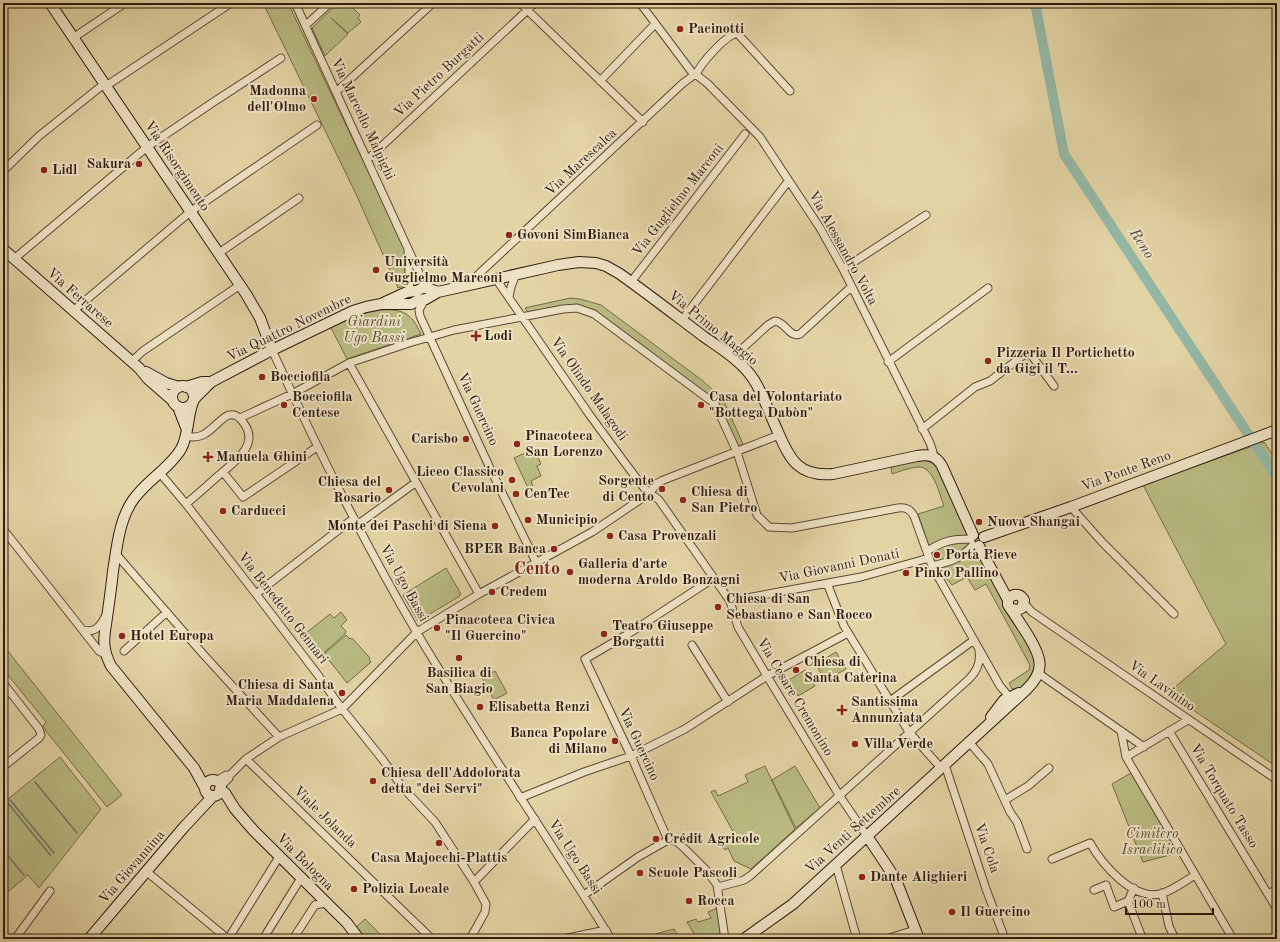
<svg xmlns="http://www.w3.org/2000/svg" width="1280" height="942" font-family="'Old Standard TT',serif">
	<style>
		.green { fill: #b9bb82; stroke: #746b48 }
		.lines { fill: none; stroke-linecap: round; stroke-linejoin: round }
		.stream { stroke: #6c796a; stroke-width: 1.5 }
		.river { stroke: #95b8a6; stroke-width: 10 }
		.street-casing { stroke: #5b4934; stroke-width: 9 }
		.secondary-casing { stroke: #2e1b0f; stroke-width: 12 }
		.street { stroke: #ede3c4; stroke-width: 7 }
		.secondary { stroke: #ede3c4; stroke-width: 10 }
		.poi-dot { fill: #8f2418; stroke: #ede3c4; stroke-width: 1.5 }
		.labels { text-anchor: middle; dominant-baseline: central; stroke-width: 4; stroke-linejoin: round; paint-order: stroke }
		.poi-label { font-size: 14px; font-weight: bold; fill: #2e1b0f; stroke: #ede3c4; text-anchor: start }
		.street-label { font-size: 14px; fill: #2e1b0f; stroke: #ede3c4 }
		.park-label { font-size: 14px; font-style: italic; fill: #584b32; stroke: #ede3c4 }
		.water-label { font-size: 15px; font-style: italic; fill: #4d4a3c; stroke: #ede3c4 }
		.district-label { font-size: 18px; font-weight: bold; fill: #7a1f14; stroke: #ede3c4 }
	</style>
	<rect width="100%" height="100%" fill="#e3d4a5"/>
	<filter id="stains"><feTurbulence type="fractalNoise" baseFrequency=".005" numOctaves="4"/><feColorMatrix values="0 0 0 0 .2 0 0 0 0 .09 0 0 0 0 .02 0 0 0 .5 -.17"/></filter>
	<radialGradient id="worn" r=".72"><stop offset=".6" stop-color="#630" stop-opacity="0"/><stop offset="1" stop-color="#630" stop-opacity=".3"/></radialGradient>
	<path class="green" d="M 263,3 L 288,3 L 406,251 L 407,285 L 398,288 L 355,192 Z
		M 338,3 L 348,3 L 360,15 L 358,18 L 361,22 L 348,33 L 331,18 L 348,34 L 325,56 L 312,28 Z
		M 570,298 L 580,299 L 601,305 L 703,381 L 723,399 L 743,444 L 737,447 L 717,404 L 698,388 L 596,311 L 574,305 L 529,314 L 525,308 Z
		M 381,310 C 404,309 411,313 421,334 L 347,359 L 330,326 L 369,312 Z
		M 1264,442 L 1277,461 L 1277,767 L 1168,693 L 1226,644 L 1143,485 Z
		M 534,449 L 541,464 L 537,466 L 541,476 L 531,481 L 533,486 L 528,488 L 514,458 Z
		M 923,460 C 934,462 937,467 942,475 L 969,537 L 970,543 L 974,547 L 1014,617 L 1036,662 C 1032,676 1030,688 1012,689 L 1009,683 L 1029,670 L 1030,665 L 986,584 L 975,590 L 967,577 L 952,585 L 939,570 L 937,570 L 918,514 L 944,506 C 940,496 934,468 920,467 C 911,467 901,471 892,474 L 891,466 Z
		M 446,568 L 461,594 L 459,595 L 460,596 L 418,621 L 403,595 Z
		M 341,612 L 347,620 L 341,626 L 346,631 L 345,634 L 319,657 L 305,640 L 309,636 L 306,633 L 330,614 L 334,618 Z
		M 346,635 L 350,639 L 352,638 L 370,658 L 369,660 L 371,662 L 347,683 L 324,654 Z
		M 3,645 L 122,795 L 107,807 L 46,731 L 43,726 L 46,722 L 3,669 Z
		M 836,652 L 846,669 L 825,681 L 816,664 Z
		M 805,670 L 815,686 L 798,696 L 789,680 Z
		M 495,671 L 507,693 L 494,700 L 482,678 Z
		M 60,757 L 101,809 L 39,888 L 28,875 L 3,896 L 3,803 Z
		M 765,766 L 795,829 L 751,869 L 734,861 L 728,848 L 725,850 L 721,843 L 735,835 L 711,792 L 715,790 L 718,796 L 748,782 L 745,775 Z
		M 795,766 L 820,808 L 796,828 L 772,780 Z
		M 1131,773 L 1178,853 L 1143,862 L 1112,784 Z
		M 717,908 L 721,939 L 697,939 L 687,922 L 696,919 L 698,922 L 711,918 L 708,912 Z
		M 365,919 L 383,937 L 386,939 L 363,939 L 355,928 Z
		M 674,929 L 680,939 L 636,939 Z"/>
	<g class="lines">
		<path class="stream" d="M 35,782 L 77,833
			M 10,800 L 54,853
			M 7,802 L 51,856
			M 3,850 L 24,875"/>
		<path class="river" d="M 1035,3 L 1064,154 L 1277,478"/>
		<defs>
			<path id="street" d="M 295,3 L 426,288
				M 520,3 L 643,122
				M 640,3 L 694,75
				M 306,25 L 330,3
				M 73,38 L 125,3
				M 694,75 L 698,76 L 708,84 L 760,137 L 820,228 L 843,269 L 930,443 L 933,452 L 933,456
				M 696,75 C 700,64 725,36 737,33 L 790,91
				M 600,81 L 655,24
				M 106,86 L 231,3
				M 336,92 L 433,3
				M 368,159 L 535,3
				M 3,171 L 39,136 L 104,84
				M 408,251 L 410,291
				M 219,253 L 299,198
				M 14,259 L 147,147 L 212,103 L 281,58
				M 843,269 L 926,215
				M 496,279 L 589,414 L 625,463 L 644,488 L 659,500 L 730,601 L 738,627 L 767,676 L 839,795 L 867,836
				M 631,282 L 745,134
				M 467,285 L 682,84 L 694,75
				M 509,297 L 511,287 L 516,274
				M 425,299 L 419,310 L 420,316 L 489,466 L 536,562
				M 73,311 L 190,212 L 317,125
				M 682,320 L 786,184
				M 272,350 C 316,446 363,541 417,633 C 479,737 547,836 611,939
				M 732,358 L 768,325 L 775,321 C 786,322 789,338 800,334 L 851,287
				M 131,362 L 143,351 L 240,285
				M 888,362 L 988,288
				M 349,363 L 479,594
				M 240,418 L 292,394 L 349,363 L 409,343 L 454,330 L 563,309 L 577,308 L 594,314 L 715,404 L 737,452 L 757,515 L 769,527 L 792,528 L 898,508 C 906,507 910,509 914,516 L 932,566 L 1000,686 L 1006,693 L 1008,702
				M 922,429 L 975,387 L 990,381 L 1025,354 L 1028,354 L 1032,356 L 1054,386
				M 185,436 C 202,440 208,432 220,421 C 223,419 226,415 230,415 C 235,414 240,418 243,422 C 261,445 234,462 218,476 C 208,485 197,495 186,504
				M 159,472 L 186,504 L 256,594 L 318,675 L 339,705 L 383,760 L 403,788 L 435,822 L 474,882 L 486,904 L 485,912 L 470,939
				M 223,472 L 243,497 L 317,447
				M 1071,507 L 1102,542 L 1174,614
				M 357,525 L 415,483
				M 3,529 L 99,651 L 105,654
				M 927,551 C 944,541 951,539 971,539
				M 116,554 L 203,654 L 279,737
				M 932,566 C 949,562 961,559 973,545
				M 827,583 L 844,626 L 909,732 L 941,768
				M 256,594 L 354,518
				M 730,601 L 861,577 L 929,558
				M 1024,603 L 1032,612 L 1277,780
				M 83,630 C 95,633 100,627 106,615
				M 692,645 L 728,702
				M 124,651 L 167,612
				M 1038,673 L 1144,747
				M 3,683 L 39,729 L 41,735 L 39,738 L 3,767
				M 890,701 L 974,640
				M 1121,731 L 1126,757 L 1233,939
				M 1169,731 L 1277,909
				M 969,742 L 988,764 L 1010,812 L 1017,822 L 1027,849
				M 1126,757 L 1188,720
				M 246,759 L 432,939
				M 945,765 L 986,889 L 1005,939
				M 216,781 L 226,775 L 230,775
				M 220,787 L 229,778 L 230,775 L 246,759 L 279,737 L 342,709 L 417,632 L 479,594 L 592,532 L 650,493 L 656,484 L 661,481 L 779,435
				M 520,798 L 584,772 L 631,756 L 685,729 L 767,676 L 848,633
				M 1005,800 L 1028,786 L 1049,768
				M 668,840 L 631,756 L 585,659 L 628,634 L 714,578
				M 668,840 L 676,841 L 685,849 L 707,871 L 717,885 L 725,939
				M 1052,859 L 1090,843 C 1102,864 1132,900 1160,894 C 1172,891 1185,881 1195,875
				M 836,865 L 857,939
				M 147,872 L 228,939
				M 474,882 L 535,819
				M 718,887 L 744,880 L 750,876 L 969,679 C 977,671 981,662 979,651
				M 1094,890 L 1106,885 L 1114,907 L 1128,901 L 1134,888
				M 1162,893 L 1169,926 L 1175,939
				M 1268,894 L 1277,889
				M 584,895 L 638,857 L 668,840
				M 1128,901 L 1141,935
				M 15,939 L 50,891
				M 228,939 L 279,857
				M 263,939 L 301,878
				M 293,939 L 315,905 L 326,903
				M 563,939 L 606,930
				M 886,939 L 915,930"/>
			<path id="secondary" d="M 50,3 L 246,294 L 260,318 L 272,350
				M 3,249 L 139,368 L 148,379 L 172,400
				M 383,303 L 407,292 L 416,291 L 425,287 L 438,292
				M 146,372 L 166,383 L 179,387
				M172 397a11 11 0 1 1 22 0a11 11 0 1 1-22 0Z
				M 186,387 L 202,382 L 211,382
				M 178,407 L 187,430
				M 984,537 L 1071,507 L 1277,430
				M 1008,600 C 1012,593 1020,593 1024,600 L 1022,608 L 1017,610 L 1012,609
				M 991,717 L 1004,700 L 1019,693
				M205 788a8 8 0 1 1 16 0a8 8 0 1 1-16 0Z
				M 205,788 L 194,768 L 111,666 C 105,654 103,645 105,631 C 108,611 111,591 113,571 C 117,547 119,520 133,500 C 146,481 170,468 181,449 C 189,435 187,417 193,402 C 194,397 207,387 211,382 L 272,350 L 353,311 L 366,307 L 381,304 L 411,304 L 419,300 L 426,299 L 438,292 L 558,265 L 579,262 L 596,263 L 606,266 L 620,274 C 648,294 675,315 703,336 C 720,348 742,361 754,380 C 764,396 770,415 778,432 C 790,460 799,477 833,474 L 917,456 C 928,454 936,455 942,466 L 973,535
				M 220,789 L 225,793 L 235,809 L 254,831 L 347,923 L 359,939
				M 867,836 L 889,869 L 896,880 L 919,939
				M 89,939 L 184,827 L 213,796
				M 744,939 L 793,904 L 1027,689 C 1046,670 1041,657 1029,637 C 1022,626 1015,615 1008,605 L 1008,600 L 979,546"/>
		</defs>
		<use href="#street" class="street-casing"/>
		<use href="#secondary" class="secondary-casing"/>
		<use href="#street" class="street"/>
		<use href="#secondary" class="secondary"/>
	</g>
	<g class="poi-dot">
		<circle cx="680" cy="29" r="4"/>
		<circle cx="314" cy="99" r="4"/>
		<circle cx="139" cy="164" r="4"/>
		<circle cx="44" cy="170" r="4"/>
		<circle cx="509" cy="235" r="4"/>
		<circle cx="376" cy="270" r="4"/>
		<path d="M474 330h4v4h4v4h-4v4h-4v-4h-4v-4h4z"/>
		<circle cx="988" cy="361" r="4"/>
		<circle cx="262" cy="377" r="4"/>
		<circle cx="284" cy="405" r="4"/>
		<circle cx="701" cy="405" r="4"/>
		<circle cx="466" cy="439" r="4"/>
		<circle cx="517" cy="444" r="4"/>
		<path d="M206 451h4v4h4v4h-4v4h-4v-4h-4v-4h4z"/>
		<circle cx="512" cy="480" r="4"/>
		<circle cx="662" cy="489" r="4"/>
		<circle cx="389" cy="490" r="4"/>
		<circle cx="516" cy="494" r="4"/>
		<circle cx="683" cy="500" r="4"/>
		<circle cx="223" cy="511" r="4"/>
		<circle cx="528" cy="520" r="4"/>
		<circle cx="979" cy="522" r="4"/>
		<circle cx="495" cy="526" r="4"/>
		<circle cx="610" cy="536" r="4"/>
		<circle cx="554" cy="549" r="4"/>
		<circle cx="937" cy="555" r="4"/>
		<circle cx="570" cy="572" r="4"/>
		<circle cx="906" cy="573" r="4"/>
		<circle cx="492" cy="592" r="4"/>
		<circle cx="718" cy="607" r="4"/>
		<circle cx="437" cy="628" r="4"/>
		<circle cx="604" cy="634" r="4"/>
		<circle cx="122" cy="636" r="4"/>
		<circle cx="459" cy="658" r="4"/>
		<circle cx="796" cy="670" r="4"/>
		<circle cx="342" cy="693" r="4"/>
		<circle cx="480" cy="707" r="4"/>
		<path d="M840 704h4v4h4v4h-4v4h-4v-4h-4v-4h4z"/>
		<circle cx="615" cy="741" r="4"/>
		<circle cx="855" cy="744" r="4"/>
		<circle cx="373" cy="781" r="4"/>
		<circle cx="656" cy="839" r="4"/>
		<circle cx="439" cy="843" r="4"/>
		<circle cx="640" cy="873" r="4"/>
		<circle cx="862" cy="877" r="4"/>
		<circle cx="354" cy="889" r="4"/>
		<circle cx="689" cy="901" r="4"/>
		<circle cx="952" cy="912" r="4"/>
	</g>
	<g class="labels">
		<g class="poi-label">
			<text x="688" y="29">Pacinotti</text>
			<text x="306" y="91" text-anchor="end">Madonna<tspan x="306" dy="16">dell'Olmo</tspan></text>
			<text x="131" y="164" text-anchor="end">Sakura</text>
			<text x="52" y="170">Lidl</text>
			<text x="517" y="235">Govoni SimBianca</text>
			<text x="384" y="262">Università<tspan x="384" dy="16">Guglielmo Marconi</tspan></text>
			<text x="484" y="336">Lodi</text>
			<text x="996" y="353">Pizzeria Il Portichetto<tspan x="996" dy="16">da Gigi il T...</tspan></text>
			<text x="270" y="377">Bocciofila</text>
			<text x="292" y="397">Bocciofila<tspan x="292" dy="16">Centese</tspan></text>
			<text x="709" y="397">Casa del Volontariato<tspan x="709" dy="16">"Bottega Dabòn"</tspan></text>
			<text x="525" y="436">Pinacoteca<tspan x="525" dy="16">San Lorenzo</tspan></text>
			<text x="458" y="439" text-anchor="end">Carisbo</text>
			<text x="216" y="457">Manuela Ghini</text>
			<text x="504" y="472" text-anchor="end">Liceo Classico<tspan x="504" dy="16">Cevolani</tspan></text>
			<text x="654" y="481" text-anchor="end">Sorgente<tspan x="654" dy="16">di Cento</tspan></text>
			<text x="381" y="482" text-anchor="end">Chiesa del<tspan x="381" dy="16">Rosario</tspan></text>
			<text x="691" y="492">Chiesa di<tspan x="691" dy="16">San Pietro</tspan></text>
			<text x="524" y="494">CenTec</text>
			<text x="231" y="511">Carducci</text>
			<text x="536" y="520">Municipio</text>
			<text x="987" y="522">Nuova Shangai</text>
			<text x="487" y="526" text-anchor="end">Monte dei Paschi di Siena</text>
			<text x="618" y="536">Casa Provenzali</text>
			<text x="546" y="549" text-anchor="end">BPER Banca</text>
			<text x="945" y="555">Porta Pieve</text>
			<text x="578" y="564">Galleria d'arte<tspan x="578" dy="16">moderna Aroldo Bonzagni</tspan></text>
			<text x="914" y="573">Pinko Pallino</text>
			<text x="500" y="592">Credem</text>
			<text x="726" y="599">Chiesa di San<tspan x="726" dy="16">Sebastiano e San Rocco</tspan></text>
			<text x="445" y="620">Pinacoteca Civica<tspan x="445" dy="16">"Il Guercino"</tspan></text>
			<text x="612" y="626">Teatro Giuseppe<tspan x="612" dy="16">Borgatti</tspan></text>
			<text x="130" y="636">Hotel Europa</text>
			<text x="804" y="662">Chiesa di<tspan x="804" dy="16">Santa Caterina</tspan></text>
			<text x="459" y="673" text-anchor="middle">Basilica di<tspan x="459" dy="16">San Biagio</tspan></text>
			<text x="334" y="685" text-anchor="end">Chiesa di Santa<tspan x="334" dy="16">Maria Maddalena</tspan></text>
			<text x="851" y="702">Santissima<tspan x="851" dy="16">Annunziata</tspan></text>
			<text x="488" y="707">Elisabetta Renzi</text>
			<text x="607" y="733" text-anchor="end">Banca Popolare<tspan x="607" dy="16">di Milano</tspan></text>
			<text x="863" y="744">Villa Verde</text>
			<text x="381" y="773">Chiesa dell'Addolorata<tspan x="381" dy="16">detta "dei Servi"</tspan></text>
			<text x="664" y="839">Crédit Agricole</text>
			<text x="439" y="858" text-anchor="middle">Casa Majocchi-Plattis</text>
			<text x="648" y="873">Scuole Pascoli</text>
			<text x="870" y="877">Dante Alighieri</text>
			<text x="362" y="889">Polizia Locale</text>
			<text x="697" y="901">Rocca</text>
			<text x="960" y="912">Il Guercino</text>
		</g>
		<g class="street-label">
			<text transform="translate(439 75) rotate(-43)">Via Pietro Burgatti</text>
			<text transform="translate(363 119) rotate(65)">Via Marcello Malpighi</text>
			<text transform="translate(581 162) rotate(-43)">Via Marescalca</text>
			<text transform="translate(177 166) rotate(56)">Via Risorgimento</text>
			<text transform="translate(678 200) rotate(-52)">Via Guglielmo Marconi</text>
			<text transform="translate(843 248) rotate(61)">Via Alessandro Volta</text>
			<text transform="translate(80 298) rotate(41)">Via Ferrarese</text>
			<text transform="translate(289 328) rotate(-26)">Via Quattro Novembre</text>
			<text transform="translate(713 328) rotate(39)">Via Primo Maggio</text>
			<text transform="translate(589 389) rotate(55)">Via Olindo Malagodi</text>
			<text transform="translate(478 409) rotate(65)">Via Guercino</text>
			<text transform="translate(1126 471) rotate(-20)">Via Ponte Reno</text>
			<text transform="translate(839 566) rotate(-12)">Via Giovanni Donati</text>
			<text transform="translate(404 583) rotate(61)">Via Ugo Bassi</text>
			<text transform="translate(283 608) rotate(52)">Via Benedetto Gennari</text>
			<text transform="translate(1162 686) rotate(35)">Via Lavinino</text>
			<text transform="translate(795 697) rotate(59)">Via Cesare Cremonino</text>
			<text transform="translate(639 744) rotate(65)">Via Guercino</text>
			<text transform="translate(1224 796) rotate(59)">Via Torquato Tasso</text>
			<text transform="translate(325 817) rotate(44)">Viale Jolanda</text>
			<text transform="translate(853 830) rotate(-42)">Via Venti Settembre</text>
			<text transform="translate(987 848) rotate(71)">Via Cola</text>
			<text transform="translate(575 857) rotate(57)">Via Ugo Bassi</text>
			<text transform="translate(305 862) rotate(45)">Via Bologna</text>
			<text transform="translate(132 867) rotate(-49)">Via Giovannina</text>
		</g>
		<g class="park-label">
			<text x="374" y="322">Giardini<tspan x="374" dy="16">Ugo Bassi</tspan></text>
			<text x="1152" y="834">Cimitero<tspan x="1152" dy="16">Israelitico</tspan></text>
		</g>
		<g class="water-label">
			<text transform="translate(1141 244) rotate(57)">Reno</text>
		</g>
		<g class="district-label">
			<text x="537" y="569">Cento</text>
		</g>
	</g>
	<rect width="1280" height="942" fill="none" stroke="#e3d4a5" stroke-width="16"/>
	<rect x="4" y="4" width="1272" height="934" fill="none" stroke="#2e1b0f" stroke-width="2"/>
	<rect x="8" y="8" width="1264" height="926" fill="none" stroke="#2e1b0f"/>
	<path d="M1126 908v6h87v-6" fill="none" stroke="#2e1b0f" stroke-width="2"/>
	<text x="1132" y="908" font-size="12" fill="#2e1b0f" stroke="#ede3c4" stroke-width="3" paint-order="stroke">100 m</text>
	<rect width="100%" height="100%" filter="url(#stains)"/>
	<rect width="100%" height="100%" fill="url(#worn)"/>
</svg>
